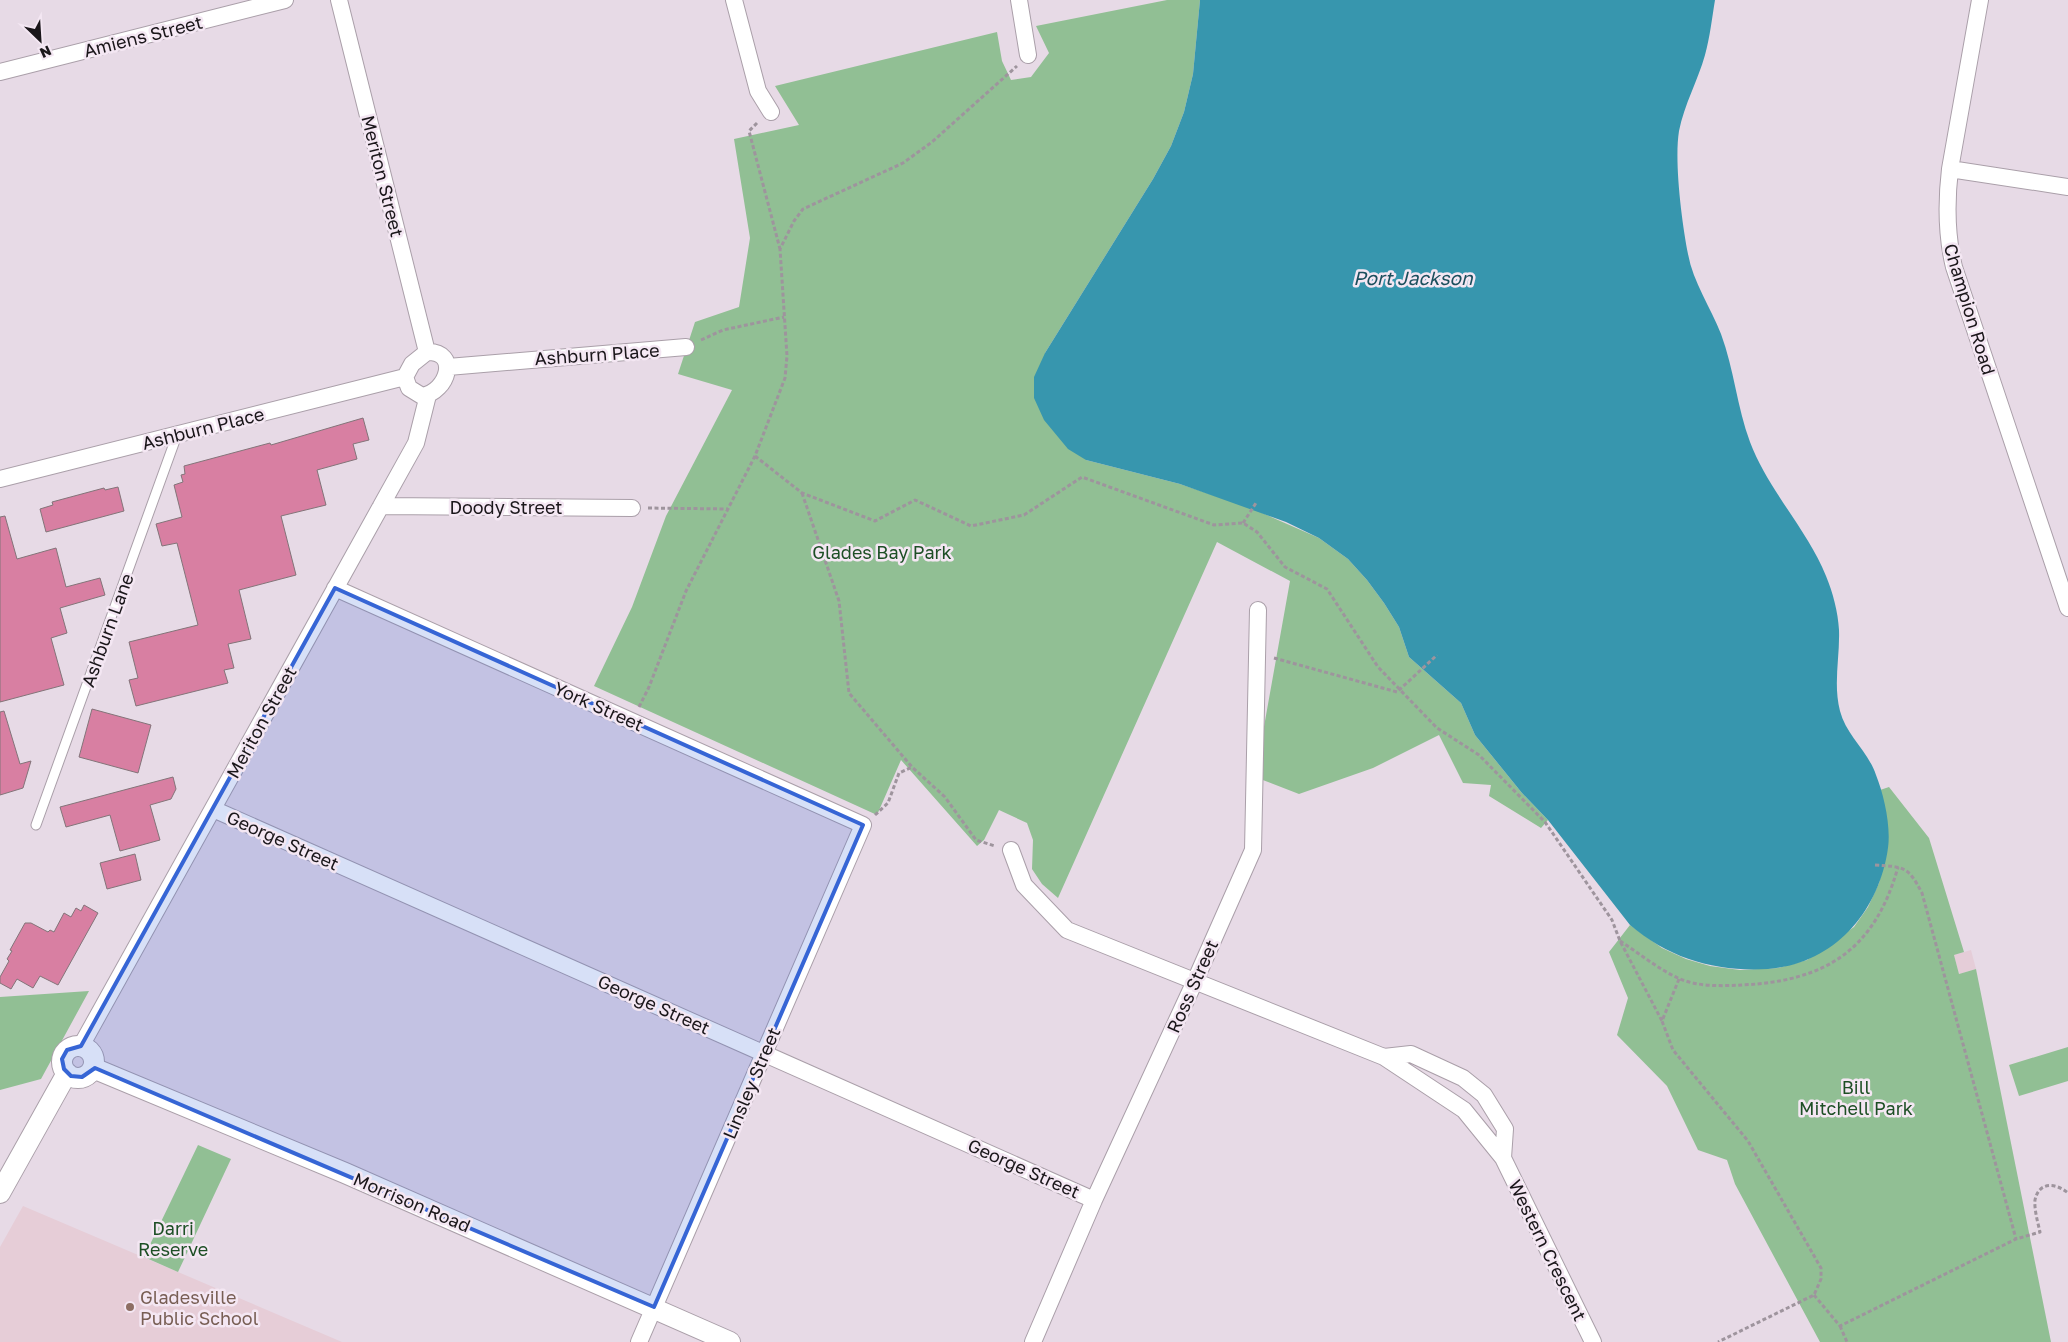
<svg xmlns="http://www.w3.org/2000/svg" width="2068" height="1342" font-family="'Golos Text',sans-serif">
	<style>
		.industrial { fill: #e5cdd8 }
		.education { fill: #e6cdd7 }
		.green { fill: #91bf94 }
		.water { fill: #3796ae }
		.building { fill: #d87fa2; stroke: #837479 }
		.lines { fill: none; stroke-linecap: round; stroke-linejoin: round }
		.service-casing { stroke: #aa9fa9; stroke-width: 11 }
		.minor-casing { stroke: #aa9fa9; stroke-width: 18 }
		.tertiary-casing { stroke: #aa9fa9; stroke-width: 22 }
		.path { stroke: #9e949d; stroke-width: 3; stroke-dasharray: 4 2.5; stroke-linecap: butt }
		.service { stroke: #fff; stroke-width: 9 }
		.minor { stroke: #fff; stroke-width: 16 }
		.tertiary { stroke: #fff; stroke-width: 20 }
		.marked { fill: #3665d5; fill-opacity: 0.2; stroke: #3665d5; stroke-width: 4; stroke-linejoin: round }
		.education-dot { fill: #8d6e63; stroke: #f4e7f3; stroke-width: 2 }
		.labels { text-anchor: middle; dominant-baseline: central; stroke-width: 5; stroke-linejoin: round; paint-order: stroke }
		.street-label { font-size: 18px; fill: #1a161a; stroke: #f4e7f3 }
		.park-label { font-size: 18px; fill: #1d4f25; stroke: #f4e7f3 }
		.education-label { font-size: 18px; fill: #785e54; stroke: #f4e7f3; text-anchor: start }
		.water-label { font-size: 19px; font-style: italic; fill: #1b4f5d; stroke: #f4e7f3 }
	</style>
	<rect width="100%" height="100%" fill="#e7dae6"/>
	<path class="industrial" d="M 1971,950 L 1976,969 L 1959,974 L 1954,955 Z"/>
	<path class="education" d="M 23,1206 L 178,1272 L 342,1342 L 0,1342 L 0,1247 Z"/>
	<path class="green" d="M 1167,0 L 1200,0 L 1193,74 L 1184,112 L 1171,146 L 1153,179 L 1045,353 L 1086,460 L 1180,484 L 1251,508 L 1319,538 L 1348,559 L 1367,580 L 1384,603 L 1399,627 L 1409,657 L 1461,703 L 1475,735 L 1522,793 L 1548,820 L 1541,828 L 1489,796 L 1491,785 L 1463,783 L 1439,735 L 1373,768 L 1299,794 L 1255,777 L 1290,581 L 1217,542 L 1058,898 L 1042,884 L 1032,869 L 1033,840 L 1027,823 L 999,810 L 984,840 L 977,846 L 901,760 L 877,815 L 594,686 L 632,607 L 666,516 L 732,390 L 678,374 L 695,322 L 739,307 L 750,238 L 734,139 L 799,125 L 775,86 L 997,32 L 1002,61 L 1011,80 L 1031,77 L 1049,53 L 1036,26 Z
		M 1889,787 L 1929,838 L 1964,952 L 1954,955 L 1959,974 L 1976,969 L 2051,1342 L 1820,1342 L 1735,1184 L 1727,1160 L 1698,1150 L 1667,1086 L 1617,1035 L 1628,998 L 1609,952 L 1630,925 L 1662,948 L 1686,959 L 1710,966 L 1740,970 L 1778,968 L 1807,960 L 1854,927 L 1868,907 L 1879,883 L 1888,846 L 1880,790 Z
		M 89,991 L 41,1079 L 0,1090 L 0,997 Z
		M 2068,1047 L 2068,1081 L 2019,1096 L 2009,1065 Z
		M 198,1145 L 231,1159 L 178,1272 L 144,1257 Z"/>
	<path class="water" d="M 1200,0 L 1715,0 C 1712,18 1710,37 1705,55 C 1698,80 1684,105 1679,131 C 1674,162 1682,223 1688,254 C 1693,282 1711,308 1721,334 C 1734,369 1737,407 1750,442 C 1768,490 1807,529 1826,576 C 1833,593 1838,612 1839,630 C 1840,657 1833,684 1840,711 C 1846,735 1868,751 1876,775 C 1884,795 1891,826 1888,848 C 1879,912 1834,964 1768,969 C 1716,972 1670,959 1630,925 L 1548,820 L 1522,793 L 1475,735 L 1461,703 L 1409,657 L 1399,627 L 1384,603 L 1367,580 L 1348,559 L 1319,538 L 1286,522 L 1180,484 L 1086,460 L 1068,449 L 1044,420 L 1034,398 L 1034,377 L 1045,353 L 1153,179 L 1171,146 L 1184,112 L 1193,74 Z"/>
	<path class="building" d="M 363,418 L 369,440 L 353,444 L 357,459 L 317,470 L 326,505 L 281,516 L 296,575 L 239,590 L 251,639 L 228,644 L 234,668 L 224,670 L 228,683 L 136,706 L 129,680 L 138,678 L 129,642 L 198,625 L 177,543 L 162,546 L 156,524 L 182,517 L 174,485 L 183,482 L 181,475 L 185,474 L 184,466 L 270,443 L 271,445 Z
		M 118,487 L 124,511 L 46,532 L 40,509 L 53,505 L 52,502 L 104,488 L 105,490 Z
		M 5,516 L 17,559 L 56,548 L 66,587 L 100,578 L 105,595 L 60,608 L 67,633 L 51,638 L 64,685 L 0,702 L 0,517 Z
		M 92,709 L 151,725 L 138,773 L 79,757 Z
		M 4,711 L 20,764 L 31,761 L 23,788 L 0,795 L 0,712 Z
		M 173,777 L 176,789 L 171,799 L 150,805 L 160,840 L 120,851 L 110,815 L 66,827 L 60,807 Z
		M 135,854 L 141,880 L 107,889 L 100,863 Z
		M 84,905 L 98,913 L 58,985 L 40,976 L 33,988 L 17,979 L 11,989 L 0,983 L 0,977 L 9,961 L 7,959 L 12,951 L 10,950 L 25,923 L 31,923 L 48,932 L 50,930 L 54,932 L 64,913 L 71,917 L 76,908 L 81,911 Z"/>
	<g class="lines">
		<defs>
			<path id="service" d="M 36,825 L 177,435"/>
			<path id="minor" d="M 339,0 L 427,352
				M 734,0 L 758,91 L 771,112
				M 1019,0 L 1028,55
				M 1980,0 L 1950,169 C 1946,203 1946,234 1954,267 L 2068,608
				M 0,72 L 285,0
				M 1950,169 L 2068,187
				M 427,352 C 460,351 448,392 422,396 L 409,388 L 405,377 L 412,364 Z
				M 448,367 L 686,347
				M 0,479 L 405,377
				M 381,506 L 632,508
				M 335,588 L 863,825 L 639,1342
				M 213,809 L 1094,1200
				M 1011,850 L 1024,885 L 1067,930 L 1384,1057 L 1464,1110 L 1503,1158 L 1593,1342
				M 81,1046 L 416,443 L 428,395
				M 1384,1057 L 1411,1054 L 1463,1078 L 1484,1095 L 1505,1129 L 1503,1158
				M 1033,1342 L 1094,1200 L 1195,981 L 1253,850 L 1258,610"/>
			<path id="tertiary" d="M62 1062a16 16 0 1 1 32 0a16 16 0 1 1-32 0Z
				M 93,1068 L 345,1173 L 730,1342
				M 0,1193 L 67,1073"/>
		</defs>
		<use href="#service" class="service-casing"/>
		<use href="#minor" class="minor-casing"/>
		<use href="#tertiary" class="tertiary-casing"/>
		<path class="path" d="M 757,123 L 749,131 L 780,249
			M 701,340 L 723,330 L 784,317
			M 755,456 L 802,493 L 875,521 L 915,500 L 971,526 L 1024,515 L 1082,477 L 1214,525 L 1243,523 L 1257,532 L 1285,567 L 1327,589 L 1378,667 L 1437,728 L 1479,755 L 1545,822 L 1612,920 L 1620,941 L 1662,1021
			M 802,493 L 839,601 L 849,693 L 912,767 L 945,797 L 976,840 L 995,846
			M 648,508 L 728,509
			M 1243,523 L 1256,503
			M 1274,658 L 1397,692 L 1437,655
			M 639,707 L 649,687 L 686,591 L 755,456 L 785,378 L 787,356 L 780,249 L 794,221 L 803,209 L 903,163 L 932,142 L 1017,66
			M 875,815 L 888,803 L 899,773 L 912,767
			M 1875,865 C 1904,867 1908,866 1922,893 L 2016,1239
			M 1620,941 C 1639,953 1658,969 1678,978 C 1697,987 1722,986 1742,985 C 1827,981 1875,949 1898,867
			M 1679,979 L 1662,1021 L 1673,1050 L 1748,1141 L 1821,1268 L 1821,1279 L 1814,1295 L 1718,1342
			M 1814,1295 L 1840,1326 L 2016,1239 L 2040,1232 C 2038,1223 2034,1209 2035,1200 C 2039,1181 2056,1183 2068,1193
			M 1840,1326 L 1847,1342"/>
		<use href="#service" class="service"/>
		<use href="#minor" class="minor"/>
		<use href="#tertiary" class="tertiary"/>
	</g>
	<path class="marked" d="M 335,588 L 863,825 L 654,1307 L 95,1068 L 82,1077 L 71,1076 L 64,1069 L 62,1059 L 67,1050 L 81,1046 Z"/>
	<circle class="education-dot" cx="130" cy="1307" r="5"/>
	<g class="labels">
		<g class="street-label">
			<text transform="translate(143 36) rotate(-14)">Amiens Street</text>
			<text transform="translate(383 176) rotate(76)">Meriton Street</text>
			<text transform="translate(1970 309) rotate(73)">Champion Road</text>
			<text transform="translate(597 354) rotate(-4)">Ashburn Place</text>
			<text transform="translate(203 428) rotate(-14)">Ashburn Place</text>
			<text x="506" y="507">Doody Street</text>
			<text transform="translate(107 630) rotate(-70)">Ashburn Lane</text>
			<text transform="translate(599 706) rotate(24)">York Street</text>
			<text transform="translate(261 722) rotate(-61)">Meriton Street</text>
			<text transform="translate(283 840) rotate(24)">George Street</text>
			<text transform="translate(1192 986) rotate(-66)">Ross Street</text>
			<text transform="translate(654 1004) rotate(24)">George Street</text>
			<text transform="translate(751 1083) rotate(-67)">Linsley Street</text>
			<text transform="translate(1024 1168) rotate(24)">George Street</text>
			<text transform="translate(412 1202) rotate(23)">Morrison Road</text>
			<text transform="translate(1548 1250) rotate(64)">Western Crescent</text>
		</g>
		<g class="park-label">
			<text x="882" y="552">Glades Bay Park</text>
			<text x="1856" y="1087">Bill<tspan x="1856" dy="21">Mitchell Park</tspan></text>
			<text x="173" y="1228">Darri<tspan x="173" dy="21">Reserve</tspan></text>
		</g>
		<g class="education-label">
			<text x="140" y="1297">Gladesville<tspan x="140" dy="21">Public School</tspan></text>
		</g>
		<g class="water-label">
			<text x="1413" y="277">Port Jackson</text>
		</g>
	</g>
	<g transform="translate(40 40) rotate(155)" stroke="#f4e7f3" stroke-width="4" paint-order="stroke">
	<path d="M0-4L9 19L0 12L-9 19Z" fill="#1a161a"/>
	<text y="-8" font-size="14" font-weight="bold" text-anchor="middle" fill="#1a161a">N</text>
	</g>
</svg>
